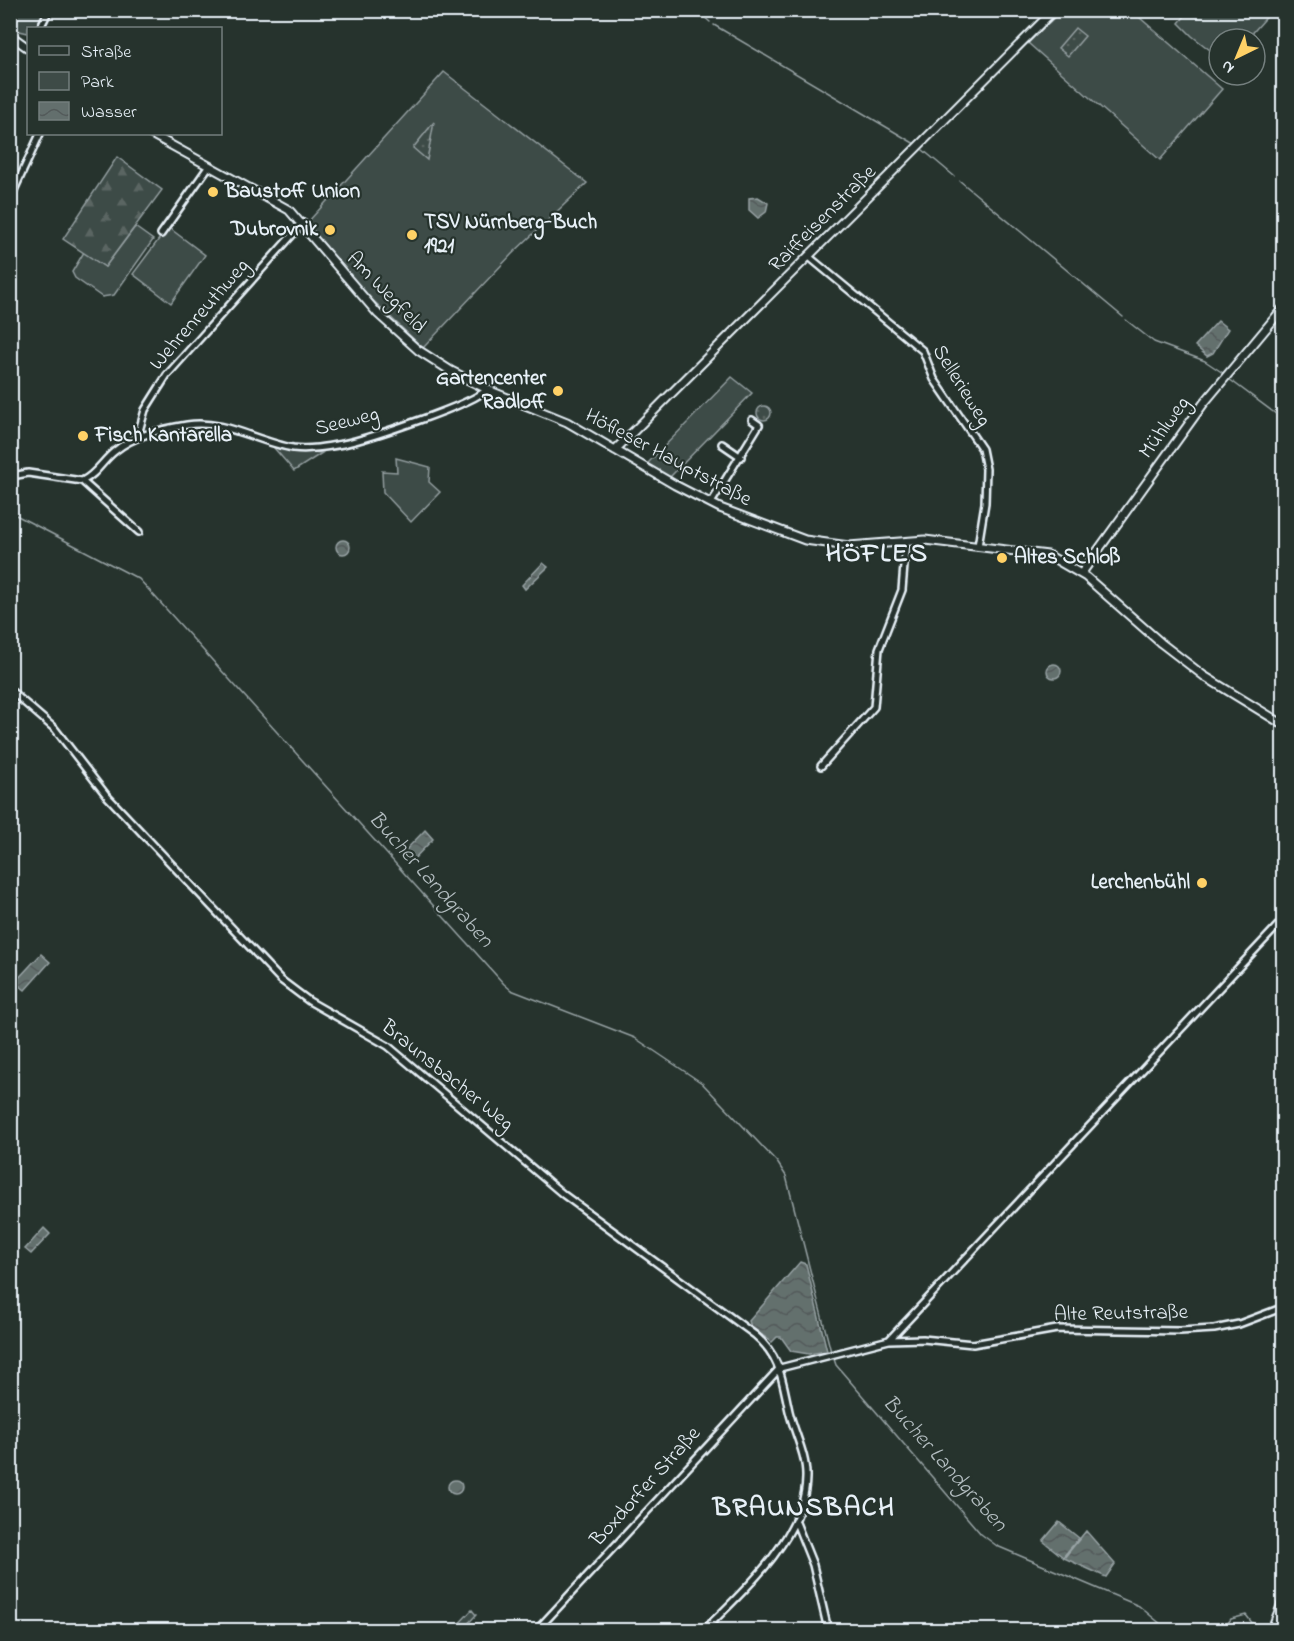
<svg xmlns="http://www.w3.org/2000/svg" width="1294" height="1641" font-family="'Indie Flower',sans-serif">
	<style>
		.green { fill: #3e4b47; stroke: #939ea0; stroke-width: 1.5 }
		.forest { fill: url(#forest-firs); stroke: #939ea0; stroke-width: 1.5 }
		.park { fill: url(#park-dots); stroke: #939ea0; stroke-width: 1.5 }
		.water { fill: url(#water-waves); stroke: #98a3a5; stroke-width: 1.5 }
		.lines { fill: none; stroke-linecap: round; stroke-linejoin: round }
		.stream { stroke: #98a3a5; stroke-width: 1.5 }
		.minor-casing { stroke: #e8f1f8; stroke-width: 10 }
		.tertiary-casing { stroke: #e8f1f8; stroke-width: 11 }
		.secondary-casing { stroke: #e8f1f8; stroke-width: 12 }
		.minor { stroke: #26332d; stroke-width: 5 }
		.tertiary { stroke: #26332d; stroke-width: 7 }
		.secondary { stroke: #26332d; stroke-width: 8 }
		.poi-dot { fill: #ffd166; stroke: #26332d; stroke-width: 2 }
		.labels { text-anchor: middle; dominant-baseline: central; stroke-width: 4.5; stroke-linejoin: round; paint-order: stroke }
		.poi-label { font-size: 21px; font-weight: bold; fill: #e8f1f8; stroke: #26332d; text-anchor: start }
		.street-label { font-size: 21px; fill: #e8f1f8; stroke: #26332d }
		.water-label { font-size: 22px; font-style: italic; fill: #b3bdc0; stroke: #26332d }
		.district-label { font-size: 27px; font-weight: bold; letter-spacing: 1.5px; fill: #e8f1f8; stroke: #26332d }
	</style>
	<defs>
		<pattern id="forest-firs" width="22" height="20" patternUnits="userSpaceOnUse" patternTransform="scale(1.5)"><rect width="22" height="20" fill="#3e4b47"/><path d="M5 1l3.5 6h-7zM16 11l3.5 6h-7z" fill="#5a6562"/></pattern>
		<pattern id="park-dots" width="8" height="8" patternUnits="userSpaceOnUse" patternTransform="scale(1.5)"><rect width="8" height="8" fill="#3e4b47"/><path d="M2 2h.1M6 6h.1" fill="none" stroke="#5a6562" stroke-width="1.8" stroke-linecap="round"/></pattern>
		<pattern id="water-waves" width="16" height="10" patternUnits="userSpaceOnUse" patternTransform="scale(1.5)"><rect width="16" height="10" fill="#636f6d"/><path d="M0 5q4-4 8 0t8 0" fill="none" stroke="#535a5a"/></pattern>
	</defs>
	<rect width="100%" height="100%" fill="#26332d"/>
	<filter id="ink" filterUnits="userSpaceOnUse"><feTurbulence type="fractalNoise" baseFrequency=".0167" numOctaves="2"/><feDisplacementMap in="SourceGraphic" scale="12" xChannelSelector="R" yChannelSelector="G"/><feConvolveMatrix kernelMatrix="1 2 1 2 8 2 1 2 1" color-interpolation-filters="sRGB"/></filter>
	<g filter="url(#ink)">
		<path class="green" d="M 11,10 L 44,10 L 44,11 L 36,27 L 28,28 L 28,33 L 11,29 Z
			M 1190,10 L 1272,10 L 1272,11 L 1247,39 L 1219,39 L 1219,57 L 1192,36 L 1179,23 Z
			M 1061,11 L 1132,11 L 1222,89 L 1160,160 L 1028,43 Z
			M 444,72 L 587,183 L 512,254 L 423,348 L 360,288 L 307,223 Z
			M 135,227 L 153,240 L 114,295 L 102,297 L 75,278 L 72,272 L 84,252 L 105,267 Z
			M 168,227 L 205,255 L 171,303 L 133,274 Z
			M 732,377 L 752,393 L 669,478 L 647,464 Z
			M 274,448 L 322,453 L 294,471 Z
			M 396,458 L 430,467 L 429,482 L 440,492 L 411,522 L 383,492 L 382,471 L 397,472 Z
			M 472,1610 L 476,1615 L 462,1630 L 453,1630 Z"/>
		<path class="forest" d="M 117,157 L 162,190 L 105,267 L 63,239 Z"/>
		<path class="park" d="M 1075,28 L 1085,36 L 1068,56 L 1058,48 Z
			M 434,122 L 427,160 L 413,148 Z
			M757 413a7 7 0 1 1 14 0a7 7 0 1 1-14 0Z"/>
		<path class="water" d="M 758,197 L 768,203 L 766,212 L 758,218 L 749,210 L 749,198 Z
			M 1218,321 L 1228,329 L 1213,353 L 1207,356 L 1195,346 Z
			M336 547a7 7 0 1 1 14 0a7 7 0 1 1-14 0Z
			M 543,563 L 548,567 L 525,589 L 522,585 Z
			M1047 671a7 7 0 1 1 14 0a7 7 0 1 1-14 0Z
			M 425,830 L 433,839 L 410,863 L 401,855 Z
			M 41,954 L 50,962 L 25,990 L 15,982 Z
			M 44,1228 L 50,1234 L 31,1254 L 25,1249 Z
			M 800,1262 L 806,1264 L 827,1351 L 809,1354 L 791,1351 L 781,1337 L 777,1337 L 772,1342 L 751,1327 L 749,1321 Z
			M448 1487a7 7 0 1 1 14 0a7 7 0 1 1-14 0Z
			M 1059,1522 L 1079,1538 L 1063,1557 L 1043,1541 Z
			M 1086,1531 L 1115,1564 L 1106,1577 L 1064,1558 Z"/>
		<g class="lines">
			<path class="stream" d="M 696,10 L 710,22
				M 714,25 L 915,144
				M 923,150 L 954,176
				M 960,181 L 1123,317
				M 1126,320 L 1154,342 L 1205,361 L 1223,373
				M 1229,379 L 1284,420
				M 10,512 L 139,579 L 504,984 L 511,990 L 635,1038 L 702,1083 L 777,1162 L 786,1176 L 831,1352
				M 833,1356 L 836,1365 L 981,1534 L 997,1546 L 1139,1606 L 1168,1630
				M 1223,1630 L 1231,1619 L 1246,1615 L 1253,1624 L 1252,1629 L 1247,1630"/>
			<defs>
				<path id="minor" d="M 40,28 L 49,10
					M 10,199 L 40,134
					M 161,234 L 209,166
					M 808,256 L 923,351 L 934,379 L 982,449 L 986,469 L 985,503 L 978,546
					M 137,438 L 145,410 L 167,375 L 303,223
					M 722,444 L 741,457
					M 10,467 L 10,487
					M 12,476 L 28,473 L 82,481 C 96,475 103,460 115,451 C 134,435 163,429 187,425 C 224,419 257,442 293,448 C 309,450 326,447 343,444 C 366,439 475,404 487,389
					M 82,481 L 139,532
					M 711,503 L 759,425 L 752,420
					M 10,560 L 10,575
					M 10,690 L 55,729 L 107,796 L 281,980 L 309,1001 L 388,1046 L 564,1195 L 755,1335 C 781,1357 782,1380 789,1411 C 794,1432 807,1456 806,1478 C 805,1536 743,1592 704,1630
					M 821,766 L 874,707 L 879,649 L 902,590 L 906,541
					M 889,1340 L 1284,919
					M 795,1520 L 813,1565 L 828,1630
					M 537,1630 L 780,1368 L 889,1340 L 923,1339 L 973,1344 L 1057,1329 L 1180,1331 L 1214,1329 L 1239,1324 L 1284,1307"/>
				<path id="tertiary" d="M 10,35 L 28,48
					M 151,134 L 289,210 L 378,314 L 418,350 L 451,371 L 493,392 L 567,422 L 675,485 L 720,508 L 805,540 L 849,546 L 925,540 L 1048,555 L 1086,577 L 1161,643 L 1204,676 L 1284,725
					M 615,450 L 1054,10
					M 1081,574 L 1204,403 L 1284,307"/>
				<path id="secondary" d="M 1272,1630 L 1284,1600"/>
			</defs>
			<use href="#minor" class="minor-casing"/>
			<use href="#tertiary" class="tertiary-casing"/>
			<use href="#secondary" class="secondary-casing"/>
			<use href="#minor" class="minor"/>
			<use href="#tertiary" class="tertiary"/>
			<use href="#secondary" class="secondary"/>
		</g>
	</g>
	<g class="poi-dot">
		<circle cx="213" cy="192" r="6"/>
		<circle cx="330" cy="230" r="6"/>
		<circle cx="412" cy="235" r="6"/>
		<circle cx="558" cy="391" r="6"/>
		<circle cx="83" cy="436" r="6"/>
		<circle cx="1002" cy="558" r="6"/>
		<circle cx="1202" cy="883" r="6"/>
	</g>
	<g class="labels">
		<g class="poi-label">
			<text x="225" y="192">Baustoff Union</text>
			<text x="424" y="223">TSV Nürnberg-Buch<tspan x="424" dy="24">1921</tspan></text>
			<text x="318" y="230" text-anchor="end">Dubrovnik</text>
			<text x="546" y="379" text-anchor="end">Gartencenter<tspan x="546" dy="24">Radloff</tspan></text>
			<text x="95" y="436">Fisch Kantarella</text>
			<text x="1014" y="558">Altes Schloß</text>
			<text x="1190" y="883" text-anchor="end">Lerchenbühl</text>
		</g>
		<g class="street-label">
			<text transform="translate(823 219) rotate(-45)">Raiffeisenstraße</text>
			<text transform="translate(386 293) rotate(46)">Am Wegfeld</text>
			<text transform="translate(200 315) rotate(-49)">Wehrenreuthweg</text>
			<text transform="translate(961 386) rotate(58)">Sellerieweg</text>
			<text transform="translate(347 422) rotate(-14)">Seeweg</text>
			<text transform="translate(1165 428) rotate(-54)">Mühlweg</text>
			<text transform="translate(668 458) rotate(28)">Höfleser Hauptstraße</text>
			<text transform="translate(447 1076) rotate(39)">Braunsbacher Weg</text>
			<text transform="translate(1121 1314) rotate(-1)">Alte Reutstraße</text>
			<text transform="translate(646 1487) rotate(-48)">Boxdorfer Straße</text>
		</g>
		<g class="water-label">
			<text transform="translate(430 880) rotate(48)">Bucher Landgraben</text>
			<text transform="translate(944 1464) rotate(48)">Bucher Landgraben</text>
		</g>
		<g class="district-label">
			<text x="877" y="554">HÖFLES</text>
			<text x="804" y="1508">BRAUNSBACH</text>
		</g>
	</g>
	<rect width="1294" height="1641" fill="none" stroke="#26332d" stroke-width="36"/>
	<rect x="18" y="18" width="1258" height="1605" fill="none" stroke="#e8f1f8" stroke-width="2" filter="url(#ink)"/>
	<rect x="27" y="27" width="195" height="108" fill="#26332d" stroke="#747f7e" stroke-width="1.5"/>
	<rect x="39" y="46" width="30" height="9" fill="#26332d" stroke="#747f7e" stroke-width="1.5"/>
	<text x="81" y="57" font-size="18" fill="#e8f1f8">Straße</text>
	<rect x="39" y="72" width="30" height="18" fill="#3e4b47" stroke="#747f7e" stroke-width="1.5"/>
	<text x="81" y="87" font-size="18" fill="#e8f1f8">Park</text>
	<rect x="39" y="102" width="30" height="18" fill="url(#water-waves)" stroke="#747f7e" stroke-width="1.5"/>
	<text x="81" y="117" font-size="18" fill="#e8f1f8">Wasser</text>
	<g transform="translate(1237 57) rotate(223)"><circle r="28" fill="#26332d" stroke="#747f7e" stroke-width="1.5"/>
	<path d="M0-4.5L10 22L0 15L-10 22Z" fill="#ffd166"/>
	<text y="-9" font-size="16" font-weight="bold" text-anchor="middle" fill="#e8f1f8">N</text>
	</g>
</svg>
